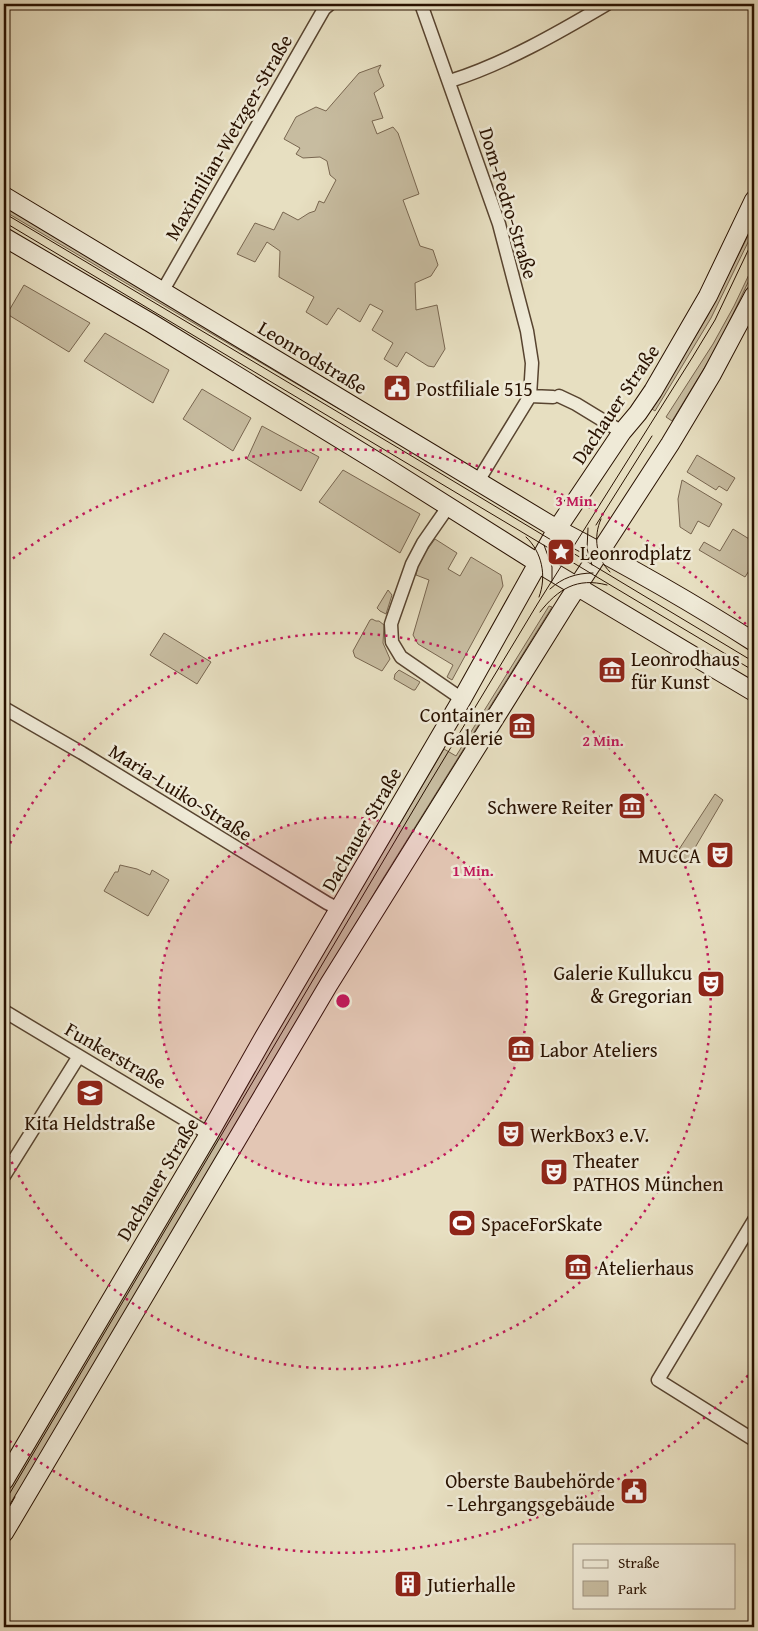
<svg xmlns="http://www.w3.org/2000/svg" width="758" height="1631" font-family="'Gentium Book Plus',serif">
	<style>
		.green { fill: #c7bca0; stroke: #786650 }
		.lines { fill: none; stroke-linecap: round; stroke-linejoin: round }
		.minor-casing { stroke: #584430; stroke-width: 15 }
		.secondary-casing { stroke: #281100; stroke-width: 20 }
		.minor { stroke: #efead7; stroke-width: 12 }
		.secondary { stroke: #efead7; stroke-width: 18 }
		.tram { stroke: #281100; stroke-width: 1 }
		.ring { fill: none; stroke: #c2185b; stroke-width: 2.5; stroke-dasharray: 2.5 5 }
		.labels { text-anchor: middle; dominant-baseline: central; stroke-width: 5; stroke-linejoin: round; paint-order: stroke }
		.street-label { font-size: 20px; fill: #281100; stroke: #efead7 }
		.poi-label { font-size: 20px; fill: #281100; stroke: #efead7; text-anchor: start }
		.centre { fill: #c2185b; stroke: #efead7; stroke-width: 2.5 }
		.ring-label { font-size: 15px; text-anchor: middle; font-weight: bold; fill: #c2185b; stroke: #efead7; stroke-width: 5; stroke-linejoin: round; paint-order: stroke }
	</style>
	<rect width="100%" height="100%" fill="#e7dfc1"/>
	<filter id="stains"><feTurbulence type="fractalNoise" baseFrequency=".004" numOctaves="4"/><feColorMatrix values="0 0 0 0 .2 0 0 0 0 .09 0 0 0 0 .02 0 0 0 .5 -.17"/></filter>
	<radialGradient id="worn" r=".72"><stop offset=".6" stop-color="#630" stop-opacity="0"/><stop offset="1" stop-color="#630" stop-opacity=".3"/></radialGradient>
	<path class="green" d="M 381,65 L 378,71 L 384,86 L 374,93 L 383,118 L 372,121 L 377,134 L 393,127 L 398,133 L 419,194 L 403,200 L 420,246 L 433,250 L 438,265 L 431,276 L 415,283 L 416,310 L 437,305 L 445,349 L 434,367 L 428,366 L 406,352 L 397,367 L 384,359 L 393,343 L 372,330 L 383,311 L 370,304 L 360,322 L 338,308 L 327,325 L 306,312 L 314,297 L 279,277 L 280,251 L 267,242 L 255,262 L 237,254 L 255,223 L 274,230 L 283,212 L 298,220 L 309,213 L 315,211 L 319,201 L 324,203 L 336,180 L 330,175 L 327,161 L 320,157 L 303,158 L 296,154 L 300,148 L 284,139 L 296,117 L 316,107 L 326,111 L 359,73 Z
		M 4,204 L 341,405 L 339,409 L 4,211 Z
		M 754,224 L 754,230 L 711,318 L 655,411 L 652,409 L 707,317 Z
		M 754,264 L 754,270 L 717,347 L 672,421 L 666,417 L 713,344 L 734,306 Z
		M 24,285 L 90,323 L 69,352 L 7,314 Z
		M 105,333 L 169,370 L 153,403 L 84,361 Z
		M 202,389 L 251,418 L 233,451 L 183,419 Z
		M 262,426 L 319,457 L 301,491 L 247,459 Z
		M 697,455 L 735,478 L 727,491 L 719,486 L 716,490 L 687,472 Z
		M 343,470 L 420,514 L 400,553 L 319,502 Z
		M 682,480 L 722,504 L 709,527 L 698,521 L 691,534 L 680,527 L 678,499 Z
		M 733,529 L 754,542 L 754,563 L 745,577 L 699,550 L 704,542 L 720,551 Z
		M 435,539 L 457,553 L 448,569 L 460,576 L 471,557 L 501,575 L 503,586 L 452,680 L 447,677 L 453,665 L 418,644 L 413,635 L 429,580 L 416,575 L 419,561 Z
		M 388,590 L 392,595 L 386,614 L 380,611 L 377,608 Z
		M 549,606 L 552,607 L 382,880 L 4,1520 L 4,1494 L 444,749 L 456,756 Z
		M 372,619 L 376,621 L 379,621 L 384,625 L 383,643 L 390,659 L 382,671 L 355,657 L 353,651 L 370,620 Z
		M 164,633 L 211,662 L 197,684 L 150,655 Z
		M 399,670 L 420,682 L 415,690 L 413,690 L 394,679 L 395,674 Z
		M 715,794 L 723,800 L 686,863 L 674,857 Z
		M 120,865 L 137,869 L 150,875 L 152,870 L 169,880 L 148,916 L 104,891 L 115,872 L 118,872 Z"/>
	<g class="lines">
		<defs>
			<path id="minor" d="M 421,4 L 499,224 L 527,331 L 532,363 L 530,396 L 478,481
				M 450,81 C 504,64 558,33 607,4
				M 162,292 L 324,9 L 330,4
				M 530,396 L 553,397
				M 559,396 L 576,404 L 622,432
				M 448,507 L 423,543 L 412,564 L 393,618 L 391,624 L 392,642 L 401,657 L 462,699
				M 4,708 L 82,753 L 327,903 L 339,909
				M 4,1011 L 209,1134
				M 4,1176 L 79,1056
				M 754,1220 L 658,1380 L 754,1440"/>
			<path id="secondary" d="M 4,196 L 557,529 C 624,564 690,601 754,642
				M 4,237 L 151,323 L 389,469 L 541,565 L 754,692
				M 4,1481 L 209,1134 L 264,1037 L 462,699 L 557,529 L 622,432 L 638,413 L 653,391 L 708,296 L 754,200
				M 4,1533 L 329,984 L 566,604 L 670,444 L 712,374 L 754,295"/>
		</defs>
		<use href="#minor" class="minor-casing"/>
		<use href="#secondary" class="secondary-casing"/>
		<use href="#minor" class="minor"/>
		<use href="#secondary" class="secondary"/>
		<path class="tram" d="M 4,213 L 400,449 L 754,662
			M 4,222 L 754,671
			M 601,519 C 593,537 596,558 610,572
			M 596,525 L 652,436
			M 588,528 L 587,549 L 592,565
			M 526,537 C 542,552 547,576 539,597
			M 544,545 L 552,567 L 552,581
			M 550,589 C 562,578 576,573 593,573
			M 540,612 C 558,589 577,577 607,585
			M 4,1503 L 424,792 L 538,603 L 692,358 L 715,320 L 754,238
			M 4,1516 L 15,1497"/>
	</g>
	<circle cx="343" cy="1001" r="184" fill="#c2185b" fill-opacity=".12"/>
	<g class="ring">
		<circle cx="343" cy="1001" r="184"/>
		<path d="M4 857A368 368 0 1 1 4 1145"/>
		<path d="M753 1370A552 552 0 0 1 7 1439M7 563A552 552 0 0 1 753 632"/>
	</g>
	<defs>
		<symbol id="civic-square" viewBox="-11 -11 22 22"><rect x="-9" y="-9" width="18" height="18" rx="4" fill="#8f2418" stroke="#efead7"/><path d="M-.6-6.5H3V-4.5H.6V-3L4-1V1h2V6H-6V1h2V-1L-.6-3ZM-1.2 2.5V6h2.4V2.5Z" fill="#fff"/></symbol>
		<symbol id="sight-square" viewBox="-11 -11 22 22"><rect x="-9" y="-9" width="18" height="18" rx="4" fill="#8f2418" stroke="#efead7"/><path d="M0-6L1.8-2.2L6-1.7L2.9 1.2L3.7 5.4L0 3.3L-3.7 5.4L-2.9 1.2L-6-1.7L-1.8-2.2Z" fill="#fff"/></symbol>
		<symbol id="museum-square" viewBox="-11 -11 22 22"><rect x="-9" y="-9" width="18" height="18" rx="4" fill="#8f2418" stroke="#efead7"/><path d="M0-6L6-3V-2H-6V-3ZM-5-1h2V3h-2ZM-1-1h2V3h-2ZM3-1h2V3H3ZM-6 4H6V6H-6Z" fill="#fff"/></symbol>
		<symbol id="theatre-square" viewBox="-11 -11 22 22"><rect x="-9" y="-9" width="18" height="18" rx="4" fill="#8f2418" stroke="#efead7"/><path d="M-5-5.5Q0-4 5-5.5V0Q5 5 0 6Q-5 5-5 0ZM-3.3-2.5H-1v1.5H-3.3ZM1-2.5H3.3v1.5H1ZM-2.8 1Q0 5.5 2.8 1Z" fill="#fff"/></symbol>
		<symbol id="school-square" viewBox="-11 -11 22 22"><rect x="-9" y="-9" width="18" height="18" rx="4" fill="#8f2418" stroke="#efead7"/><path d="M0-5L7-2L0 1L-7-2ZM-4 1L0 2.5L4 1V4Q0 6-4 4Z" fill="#fff"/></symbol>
		<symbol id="stadium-square" viewBox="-11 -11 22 22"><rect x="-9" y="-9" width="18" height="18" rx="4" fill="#8f2418" stroke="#efead7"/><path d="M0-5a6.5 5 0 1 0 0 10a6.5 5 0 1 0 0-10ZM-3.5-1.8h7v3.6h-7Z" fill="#fff"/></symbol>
		<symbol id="building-square" viewBox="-11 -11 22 22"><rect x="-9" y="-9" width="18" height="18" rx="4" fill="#8f2418" stroke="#efead7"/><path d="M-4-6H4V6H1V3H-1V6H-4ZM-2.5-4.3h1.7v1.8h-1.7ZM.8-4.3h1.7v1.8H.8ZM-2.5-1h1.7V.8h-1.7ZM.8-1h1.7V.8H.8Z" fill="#fff"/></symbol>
	</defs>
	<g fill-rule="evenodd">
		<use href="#civic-square" x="381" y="372" width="32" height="32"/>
		<use href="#sight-square" x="545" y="536" width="32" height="32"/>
		<use href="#museum-square" x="596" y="654" width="32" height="32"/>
		<use href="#museum-square" x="506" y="710" width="32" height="32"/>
		<use href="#museum-square" x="616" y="790" width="32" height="32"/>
		<use href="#theatre-square" x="704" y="839" width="32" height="32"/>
		<use href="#theatre-square" x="695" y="968" width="32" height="32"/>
		<use href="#museum-square" x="505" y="1033" width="32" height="32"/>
		<use href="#school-square" x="74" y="1077" width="32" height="32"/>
		<use href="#theatre-square" x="495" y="1118" width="32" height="32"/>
		<use href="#theatre-square" x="538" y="1156" width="32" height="32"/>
		<use href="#stadium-square" x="446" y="1207" width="32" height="32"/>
		<use href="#museum-square" x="562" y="1251" width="32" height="32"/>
		<use href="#civic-square" x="618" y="1475" width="32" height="32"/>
		<use href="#building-square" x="392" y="1568" width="32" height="32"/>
	</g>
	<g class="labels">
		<g class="street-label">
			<text transform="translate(228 137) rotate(-60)">Maximilian-Wetzger-Straße</text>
			<text transform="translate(509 203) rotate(73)">Dom-Pedro-Straße</text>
			<text transform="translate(313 357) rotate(31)">Leonrodstraße</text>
			<text transform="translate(615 404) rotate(-56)">Dachauer Straße</text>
			<text transform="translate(181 792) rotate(32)">Maria-Luiko-Straße</text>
			<text transform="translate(361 829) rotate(-60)">Dachauer Straße</text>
			<text transform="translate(116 1055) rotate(30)">Funkerstraße</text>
			<text transform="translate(157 1179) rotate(-59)">Dachauer Straße</text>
		</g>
		<g class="poi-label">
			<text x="416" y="388">Postfiliale 515</text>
			<text x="580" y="552">Leonrodplatz</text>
			<text x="631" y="658">Leonrodhaus<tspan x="631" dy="23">für Kunst</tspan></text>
			<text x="503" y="714" text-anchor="end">Container<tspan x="503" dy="23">Galerie</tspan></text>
			<text x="613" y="806" text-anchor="end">Schwere Reiter</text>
			<text x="701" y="855" text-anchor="end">MUCCA</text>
			<text x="692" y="972" text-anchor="end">Galerie Kullukcu<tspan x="692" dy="23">&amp; Gregorian</tspan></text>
			<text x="540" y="1049">Labor Ateliers</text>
			<text x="90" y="1122" text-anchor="middle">Kita Heldstraße</text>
			<text x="530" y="1134">WerkBox3 e.V.</text>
			<text x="573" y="1160">Theater<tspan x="573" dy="23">PATHOS München</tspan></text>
			<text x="481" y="1223">SpaceForSkate</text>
			<text x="597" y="1267">Atelierhaus</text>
			<text x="615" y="1480" text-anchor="end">Oberste Baubehörde<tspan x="615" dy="23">- Lehrgangsgebäude</tspan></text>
			<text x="427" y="1584">Jutierhalle</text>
		</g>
	</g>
	<circle cx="343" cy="1001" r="8" class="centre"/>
	<g class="ring-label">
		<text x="576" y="506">3 Min.</text>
		<text x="603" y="746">2 Min.</text>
		<text x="473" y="876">1 Min.</text>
	</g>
	<rect width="758" height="1631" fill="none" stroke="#e7dfc1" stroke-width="20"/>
	<rect x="5" y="5" width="748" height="1621" fill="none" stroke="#281100" stroke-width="2.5"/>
	<rect x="10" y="10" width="738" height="1611" fill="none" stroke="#281100"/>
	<rect x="573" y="1544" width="162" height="65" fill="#efead7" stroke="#9f9381"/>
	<rect x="583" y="1560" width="25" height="8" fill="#efead7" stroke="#9f9381"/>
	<text x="618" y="1568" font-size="15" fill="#281100">Straße</text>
	<rect x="583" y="1581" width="25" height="15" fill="#c7bca0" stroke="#9f9381"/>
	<text x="618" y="1594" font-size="15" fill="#281100">Park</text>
	<rect width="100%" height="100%" filter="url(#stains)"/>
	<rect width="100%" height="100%" fill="url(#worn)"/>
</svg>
